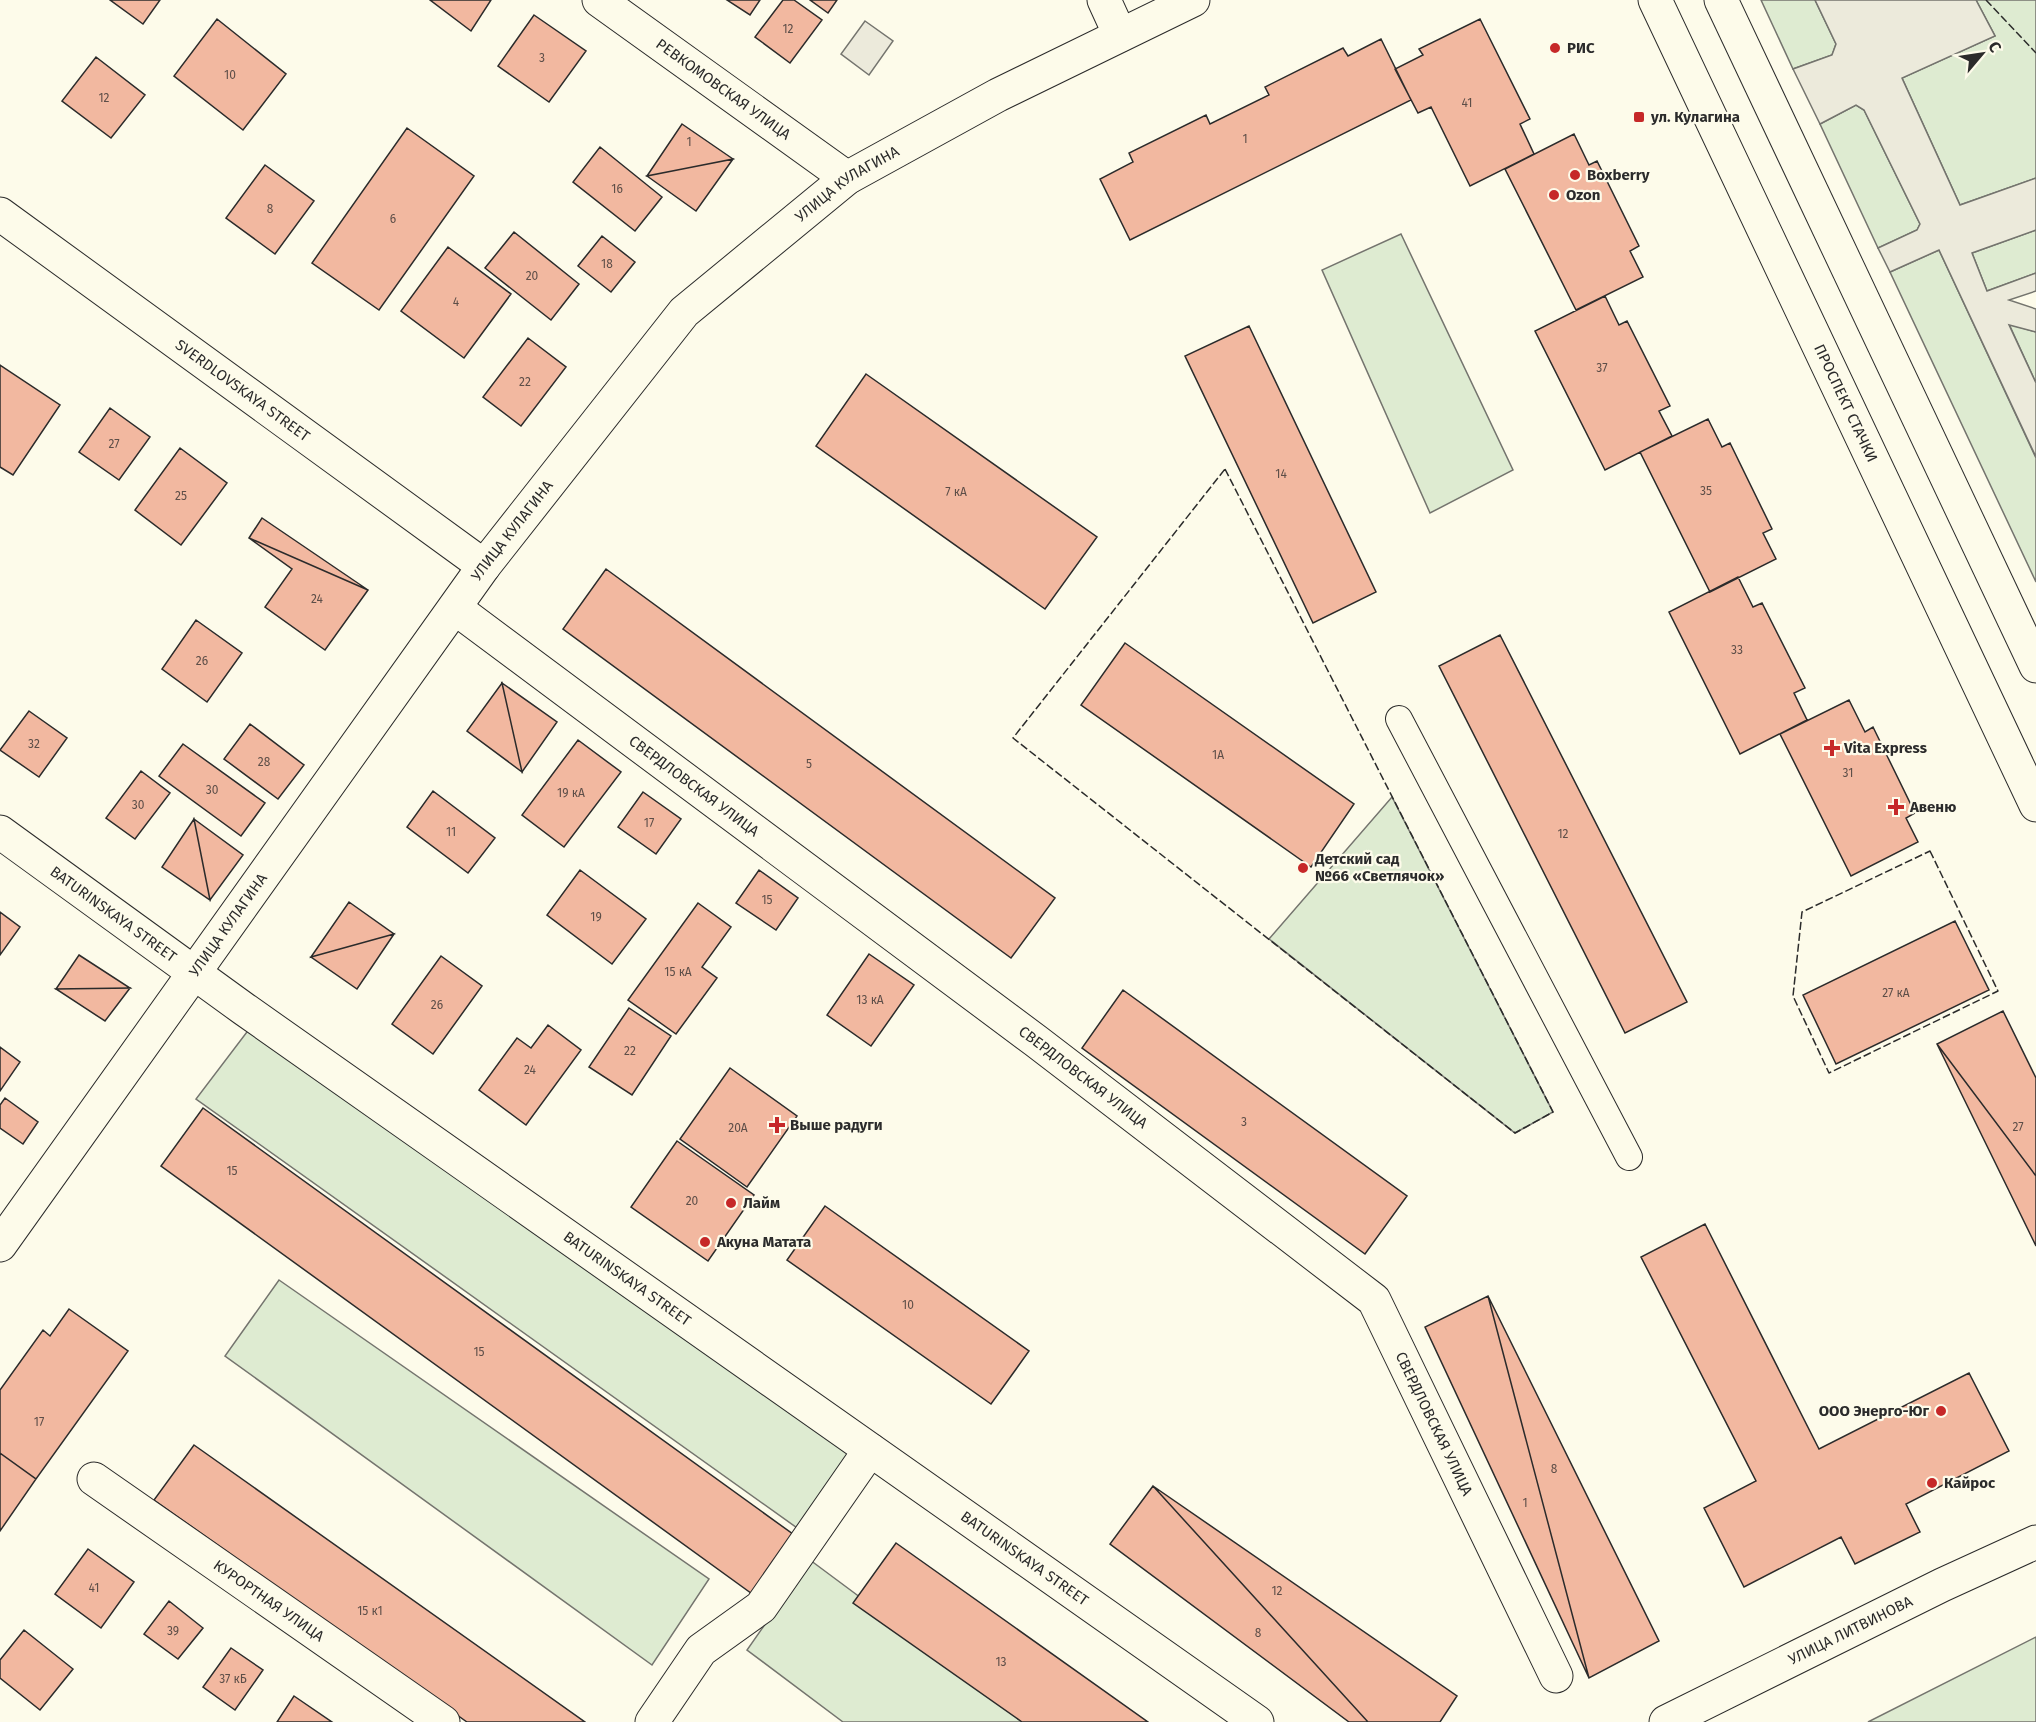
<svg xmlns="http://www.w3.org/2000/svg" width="2036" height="1722" font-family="'Fira Sans',sans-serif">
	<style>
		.green { fill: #deebd1; stroke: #74746e; stroke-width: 1.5 }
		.parking { fill: #eceadb; stroke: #74746e; stroke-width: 1.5 }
		.building { fill: #f2b8a0; stroke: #2b2b2b; stroke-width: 1.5 }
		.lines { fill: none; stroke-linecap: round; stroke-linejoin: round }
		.pedestrian-casing { stroke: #2b2b2b; stroke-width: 28 }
		.minor-casing { stroke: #2b2b2b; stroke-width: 35 }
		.tertiary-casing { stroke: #2b2b2b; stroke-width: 35 }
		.primary-casing { stroke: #2b2b2b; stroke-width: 35 }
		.pedestrian { stroke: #fdfbea; stroke-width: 26 }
		.minor { stroke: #fdfbea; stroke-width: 33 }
		.tertiary { stroke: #fdfbea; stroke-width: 33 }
		.primary { stroke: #fdfbea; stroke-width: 33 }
		.fence { stroke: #2b2b2b; stroke-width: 1.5; stroke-dasharray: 8 3; stroke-linecap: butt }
		.poi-dot { fill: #c62828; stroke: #fdfbea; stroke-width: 2 }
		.labels { text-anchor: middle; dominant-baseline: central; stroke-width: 4.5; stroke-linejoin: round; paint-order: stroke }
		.number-label { font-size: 12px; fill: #5d4e48 }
		.poi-label { font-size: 15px; font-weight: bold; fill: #2b2b2b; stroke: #fdfbea; text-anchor: start }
		.street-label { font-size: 15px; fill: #2b2b2b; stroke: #fdfbea }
	</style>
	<rect width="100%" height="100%" fill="#fdfbea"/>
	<path class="green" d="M 1761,0 L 1815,0 L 1836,44 L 1832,55 L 1793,69 Z
		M 1976,0 L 2036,0 L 2036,178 L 1960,205 L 1902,78 L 1995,36 Z
		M 1856,105 L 1864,110 L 1920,224 L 1917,230 L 1878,248 L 1820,124 Z
		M 2036,230 L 2036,273 L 1987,291 L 1972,253 Z
		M 1401,234 L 1513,470 L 1430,513 L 1322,270 Z
		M 1939,250 L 2036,458 L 2036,582 L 1890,272 Z
		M 2009,324 L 2036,332 L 2036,383 Z
		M 1392,797 L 1553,1112 L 1515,1133 L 1269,939 Z
		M 253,1024 L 858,1450 L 800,1530 L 196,1099 Z
		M 279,1280 L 709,1579 L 652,1665 L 225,1356 Z
		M 810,1560 L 1028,1722 L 843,1722 L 747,1650 Z
		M 2036,1637 L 2036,1722 L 1868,1722 Z"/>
	<path class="parking" d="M 1815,0 L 1976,0 L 1995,36 L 1902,78 L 1960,205 L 2036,178 L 2036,230 L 1972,253 L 1987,291 L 2036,273 L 2036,291 L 2009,300 L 2036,309 L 2036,332 L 2009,325 L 2036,383 L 2036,457 L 1939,250 L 1890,272 L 1878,248 L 1917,230 L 1920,224 L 1864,110 L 1856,105 L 1820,124 L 1793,69 L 1832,55 L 1836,44 Z
		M 865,21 L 893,41 L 869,75 L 841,54 Z"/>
	<path class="building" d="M 110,0 L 160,0 L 143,24 Z
		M 430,0 L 491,0 L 471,31 Z
		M 727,0 L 760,0 L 750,15 Z
		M 783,0 L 794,0 L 822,20 L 790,63 L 755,37 Z
		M 810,0 L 837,0 L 828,13 Z
		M 534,15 L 586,51 L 549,102 L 498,66 Z
		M 217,19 L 286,74 L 243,130 L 174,76 Z
		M 1480,19 L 1530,119 L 1520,124 L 1534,154 L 1470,186 L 1431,107 L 1418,113 L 1395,69 L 1423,55 L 1419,49 Z
		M 1381,39 L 1411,100 L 1130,240 L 1100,179 L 1133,162 L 1129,153 L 1206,115 L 1210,124 L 1269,95 L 1265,87 L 1343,48 L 1348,56 Z
		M 96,57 L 145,95 L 111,138 L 62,101 Z
		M 682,124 L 733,159 L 647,176 Z
		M 407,128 L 474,176 L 379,310 L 312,263 Z
		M 1574,134 L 1589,165 L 1597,161 L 1639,246 L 1630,251 L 1643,277 L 1576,310 L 1505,169 Z
		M 600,147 L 662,197 L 635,231 L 573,182 Z
		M 733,159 L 696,211 L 647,176 Z
		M 265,165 L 314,201 L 275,254 L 226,218 Z
		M 514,232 L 579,284 L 551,320 L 485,268 Z
		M 602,236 L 635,262 L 611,292 L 578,266 Z
		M 448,247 L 511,294 L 464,358 L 401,311 Z
		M 1605,296 L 1619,325 L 1627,321 L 1670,406 L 1659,411 L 1672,436 L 1605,470 L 1535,331 Z
		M 1249,326 L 1376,592 L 1313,623 L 1185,356 Z
		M 528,338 L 566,367 L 521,426 L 483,397 Z
		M 0,365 L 60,405 L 13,475 L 0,467 Z
		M 866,374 L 1097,537 L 1045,609 L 816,446 Z
		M 110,408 L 150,437 L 119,480 L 79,452 Z
		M 1708,419 L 1722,447 L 1730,443 L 1772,529 L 1763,533 L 1776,559 L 1710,592 L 1640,452 Z
		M 180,448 L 227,483 L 181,545 L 135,510 Z
		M 262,518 L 368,590 L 249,538 Z
		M 249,538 L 368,590 L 325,650 L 265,607 L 292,569 Z
		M 606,569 L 1055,898 L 1011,958 L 563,629 Z
		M 1738,577 L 1753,607 L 1762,603 L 1805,688 L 1794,693 L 1807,720 L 1740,754 L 1669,612 Z
		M 196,620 L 242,653 L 207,702 L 162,669 Z
		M 1500,635 L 1687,1002 L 1625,1033 L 1439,666 Z
		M 1125,643 L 1354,804 L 1311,867 L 1081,705 Z
		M 502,683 L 522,772 L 467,731 Z
		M 502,683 L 557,722 L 522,772 Z
		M 1849,700 L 1865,732 L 1873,727 L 1915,813 L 1906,818 L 1918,842 L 1851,876 L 1780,734 Z
		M 29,711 L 67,738 L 39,777 L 0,750 Z
		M 250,724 L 304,765 L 278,799 L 224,759 Z
		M 578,740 L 621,772 L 564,847 L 522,815 Z
		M 183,744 L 265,803 L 241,836 L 159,776 Z
		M 141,771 L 170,793 L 135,839 L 106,818 Z
		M 433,791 L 495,838 L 468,873 L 407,827 Z
		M 643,792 L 681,819 L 656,854 L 618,827 Z
		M 194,819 L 210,900 L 162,867 Z
		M 194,819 L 243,855 L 210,900 Z
		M 580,870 L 646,919 L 612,964 L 547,915 Z
		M 759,870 L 798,898 L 776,930 L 736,903 Z
		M 349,902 L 394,934 L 311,957 Z
		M 698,903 L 731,927 L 702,967 L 717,978 L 676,1034 L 628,1000 Z
		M 0,912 L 20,927 L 0,955 Z
		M 1955,921 L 1989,990 L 1836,1064 L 1803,995 Z
		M 394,934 L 357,989 L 311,957 Z
		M 869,954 L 914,985 L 871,1046 L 827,1015 Z
		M 79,955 L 130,988 L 56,989 Z
		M 441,956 L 482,986 L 433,1054 L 392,1024 Z
		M 130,988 L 105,1021 L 56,989 Z
		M 1123,990 L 1407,1196 L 1365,1254 L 1082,1048 Z
		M 629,1008 L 671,1036 L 632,1095 L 589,1067 Z
		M 2003,1011 L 2036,1078 L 2036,1176 L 1937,1044 Z
		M 548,1025 L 581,1050 L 526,1125 L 479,1090 L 517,1038 L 531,1048 Z
		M 1937,1044 L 2036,1176 L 2036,1246 Z
		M 0,1047 L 20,1062 L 0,1091 Z
		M 730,1068 L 797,1116 L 747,1187 L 680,1139 Z
		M 5,1098 L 38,1122 L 23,1144 L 0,1128 L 0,1105 Z
		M 203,1108 L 797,1537 L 755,1596 L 161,1166 Z
		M 677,1141 L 754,1195 L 708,1261 L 631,1207 Z
		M 825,1206 L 1029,1351 L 991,1404 L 787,1260 Z
		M 1705,1224 L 1819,1449 L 1969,1373 L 2009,1451 L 1906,1504 L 1920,1532 L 1855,1564 L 1841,1537 L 1744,1587 L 1704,1508 L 1756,1481 L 1641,1257 Z
		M 1488,1296 L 1659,1641 L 1589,1678 Z
		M 1488,1296 L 1589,1678 L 1425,1327 Z
		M 69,1309 L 128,1351 L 36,1479 L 0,1453 L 0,1390 L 43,1330 L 50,1336 Z
		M 194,1445 L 585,1722 L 467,1722 L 154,1500 Z
		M 0,1453 L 36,1479 L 0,1531 Z
		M 1153,1486 L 1457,1696 L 1440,1722 L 1368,1722 Z
		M 1153,1486 L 1368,1722 L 1349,1722 L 1110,1544 Z
		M 896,1543 L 1148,1722 L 1022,1722 L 853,1603 Z
		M 88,1549 L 134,1582 L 101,1628 L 55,1594 Z
		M 169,1601 L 203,1628 L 178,1659 L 144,1634 Z
		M 24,1630 L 73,1669 L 40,1710 L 0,1678 L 0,1660 Z
		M 231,1648 L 263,1670 L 235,1710 L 203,1687 Z
		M 294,1696 L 332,1722 L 277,1722 Z"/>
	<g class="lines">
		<defs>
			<path id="pedestrian" d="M 1399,719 L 1629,1157"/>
			<g id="minor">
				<path id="s1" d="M 599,0 L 847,178"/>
				<path d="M 1104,0 L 1120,35"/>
				<path id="s2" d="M 0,214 L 484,566"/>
				<path id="s3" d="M 455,608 L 1036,1041 L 1374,1300 L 1556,1676"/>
				<path id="s4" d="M 0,832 L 244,1009 L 1257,1722"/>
				<path id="s5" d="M 94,1479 L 443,1722"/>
				<path d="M 652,1722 L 701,1650 L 761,1607 L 870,1450"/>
				<path id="s6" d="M 1666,1722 L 1942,1585 L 2036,1542"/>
			</g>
			<g id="tertiary">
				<path id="s7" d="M 0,1245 L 484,566 L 684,312 L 847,178 L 998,95 L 1193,0"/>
			</g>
			<g id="primary">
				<path id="s8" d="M 1655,0 L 2036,805"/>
				<path d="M 1721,0 L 2036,666"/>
			</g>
		</defs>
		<use href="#pedestrian" class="pedestrian-casing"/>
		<use href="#minor" class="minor-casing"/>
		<use href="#tertiary" class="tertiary-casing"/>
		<use href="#primary" class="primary-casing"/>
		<use href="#pedestrian" class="pedestrian"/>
		<use href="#minor" class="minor"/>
		<use href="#tertiary" class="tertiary"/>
		<use href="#primary" class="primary"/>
		<path class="fence" d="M 1986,0 L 2036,53
			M 1225,469 L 1553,1112 L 1515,1133 L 1013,738 Z
			M 1930,851 L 1998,991 L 1829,1073 L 1793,996 L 1802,912 Z"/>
	</g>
	<g class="poi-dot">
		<circle cx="1555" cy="48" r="6"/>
		<rect x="1633" y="111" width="12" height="12" rx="3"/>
		<circle cx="1575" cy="175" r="6"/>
		<circle cx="1554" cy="195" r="6"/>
		<path d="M1829 739h6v6h6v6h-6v6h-6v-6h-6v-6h6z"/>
		<path d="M1893 798h6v6h6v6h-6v6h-6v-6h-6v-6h6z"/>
		<circle cx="1303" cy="868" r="6"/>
		<path d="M774 1116h6v6h6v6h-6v6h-6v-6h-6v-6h6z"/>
		<circle cx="731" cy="1203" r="6"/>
		<circle cx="705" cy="1242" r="6"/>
		<circle cx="1941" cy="1411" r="6"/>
		<circle cx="1932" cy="1483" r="6"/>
	</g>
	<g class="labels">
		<g class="number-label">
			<text x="788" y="29">12</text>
			<text x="542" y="58">3</text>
			<text x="230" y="75">10</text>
			<text x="104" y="98">12</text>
			<text x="1467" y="103">41</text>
			<text x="1245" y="139">1</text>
			<text x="689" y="142">1</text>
			<text x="617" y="189">16</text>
			<text x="270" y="209">8</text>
			<text x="393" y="219">6</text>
			<text x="607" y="264">18</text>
			<text x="532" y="276">20</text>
			<text x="456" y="302">4</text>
			<text x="1602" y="368">37</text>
			<text x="525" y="382">22</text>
			<text x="114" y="444">27</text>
			<text x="1281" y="474">14</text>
			<text x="1706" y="491">35</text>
			<text x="956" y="492">7 кА</text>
			<text x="181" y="496">25</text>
			<text x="317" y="599">24</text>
			<text x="1737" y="650">33</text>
			<text x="202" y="661">26</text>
			<text x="34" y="744">32</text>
			<text x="1218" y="755">1А</text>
			<text x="264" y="762">28</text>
			<text x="809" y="764">5</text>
			<text x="1848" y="773">31</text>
			<text x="212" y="790">30</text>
			<text x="571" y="793">19 кА</text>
			<text x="138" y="805">30</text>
			<text x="649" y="823">17</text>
			<text x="451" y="832">11</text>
			<text x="1563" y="834">12</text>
			<text x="767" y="900">15</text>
			<text x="596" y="917">19</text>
			<text x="678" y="972">15 кА</text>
			<text x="1896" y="993">27 кА</text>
			<text x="870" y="1000">13 кА</text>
			<text x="437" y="1005">26</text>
			<text x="630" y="1051">22</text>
			<text x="530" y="1070">24</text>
			<text x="1244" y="1122">3</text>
			<text x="2018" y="1127">27</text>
			<text x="738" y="1128">20А</text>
			<text x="232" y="1171">15</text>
			<text x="692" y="1201">20</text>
			<text x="908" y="1305">10</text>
			<text x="479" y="1352">15</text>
			<text x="39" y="1422">17</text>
			<text x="1554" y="1469">8</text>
			<text x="1525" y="1503">1</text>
			<text x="94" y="1588">41</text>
			<text x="1277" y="1591">12</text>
			<text x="370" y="1611">15 к1</text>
			<text x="173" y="1631">39</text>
			<text x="1258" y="1633">8</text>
			<text x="1001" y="1662">13</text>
			<text x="233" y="1679">37 кБ</text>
		</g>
		<g class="poi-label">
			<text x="1567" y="48">РИС</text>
			<text x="1651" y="117">ул. Кулагина</text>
			<text x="1587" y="175">Boxberry</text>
			<text x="1566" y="195">Ozon</text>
			<text x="1844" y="748">Vita Express</text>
			<text x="1910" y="807">Авеню</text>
			<text x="1315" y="859">Детский сад<tspan x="1315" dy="17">№66 «Светлячок»</tspan></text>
			<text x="790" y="1125">Выше радуги</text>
			<text x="743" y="1203">Лайм</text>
			<text x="717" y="1242">Акуна Матата</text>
			<text x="1929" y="1411" text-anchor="end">ООО Энерго-Юг</text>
			<text x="1944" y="1483">Кайрос</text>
		</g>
		<g class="street-label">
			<text stroke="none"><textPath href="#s1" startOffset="153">РЕВКОМОВСКАЯ УЛИЦА</textPath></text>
			<text stroke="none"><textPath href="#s7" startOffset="1365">УЛИЦА КУЛАГИНА</textPath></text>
			<text stroke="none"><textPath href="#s2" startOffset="300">SVERDLOVSKAYA STREET</textPath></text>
			<text stroke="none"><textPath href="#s8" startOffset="446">ПРОСПЕКТ СТАЧКИ</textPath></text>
			<text stroke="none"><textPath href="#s7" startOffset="879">УЛИЦА КУЛАГИНА</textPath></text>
			<text stroke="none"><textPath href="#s3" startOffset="298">СВЕРДЛОВСКАЯ УЛИЦА</textPath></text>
			<text stroke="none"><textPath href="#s4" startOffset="140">BATURINSKAYA STREET</textPath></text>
			<text stroke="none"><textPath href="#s7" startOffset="393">УЛИЦА КУЛАГИНА</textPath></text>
			<text stroke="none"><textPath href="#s3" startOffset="784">СВЕРДЛОВСКАЯ УЛИЦА</textPath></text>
			<text stroke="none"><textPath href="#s4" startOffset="770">BATURINSKAYA STREET</textPath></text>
			<text stroke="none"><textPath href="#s3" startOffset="1288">СВЕРДЛОВСКАЯ УЛИЦА</textPath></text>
			<text stroke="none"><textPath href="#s4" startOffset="1256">BATURINSKAYA STREET</textPath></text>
			<text stroke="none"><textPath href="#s5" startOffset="213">КУРОРТНАЯ УЛИЦА</textPath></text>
			<text stroke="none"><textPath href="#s6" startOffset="206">УЛИЦА ЛИТВИНОВА</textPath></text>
		</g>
	</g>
	<g transform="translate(1982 54) rotate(61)" stroke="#fdfbea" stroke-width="4.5" paint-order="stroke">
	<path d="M0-4.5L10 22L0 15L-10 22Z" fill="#2b2b2b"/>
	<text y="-9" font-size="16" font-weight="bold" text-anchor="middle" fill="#2b2b2b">С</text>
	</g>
</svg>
